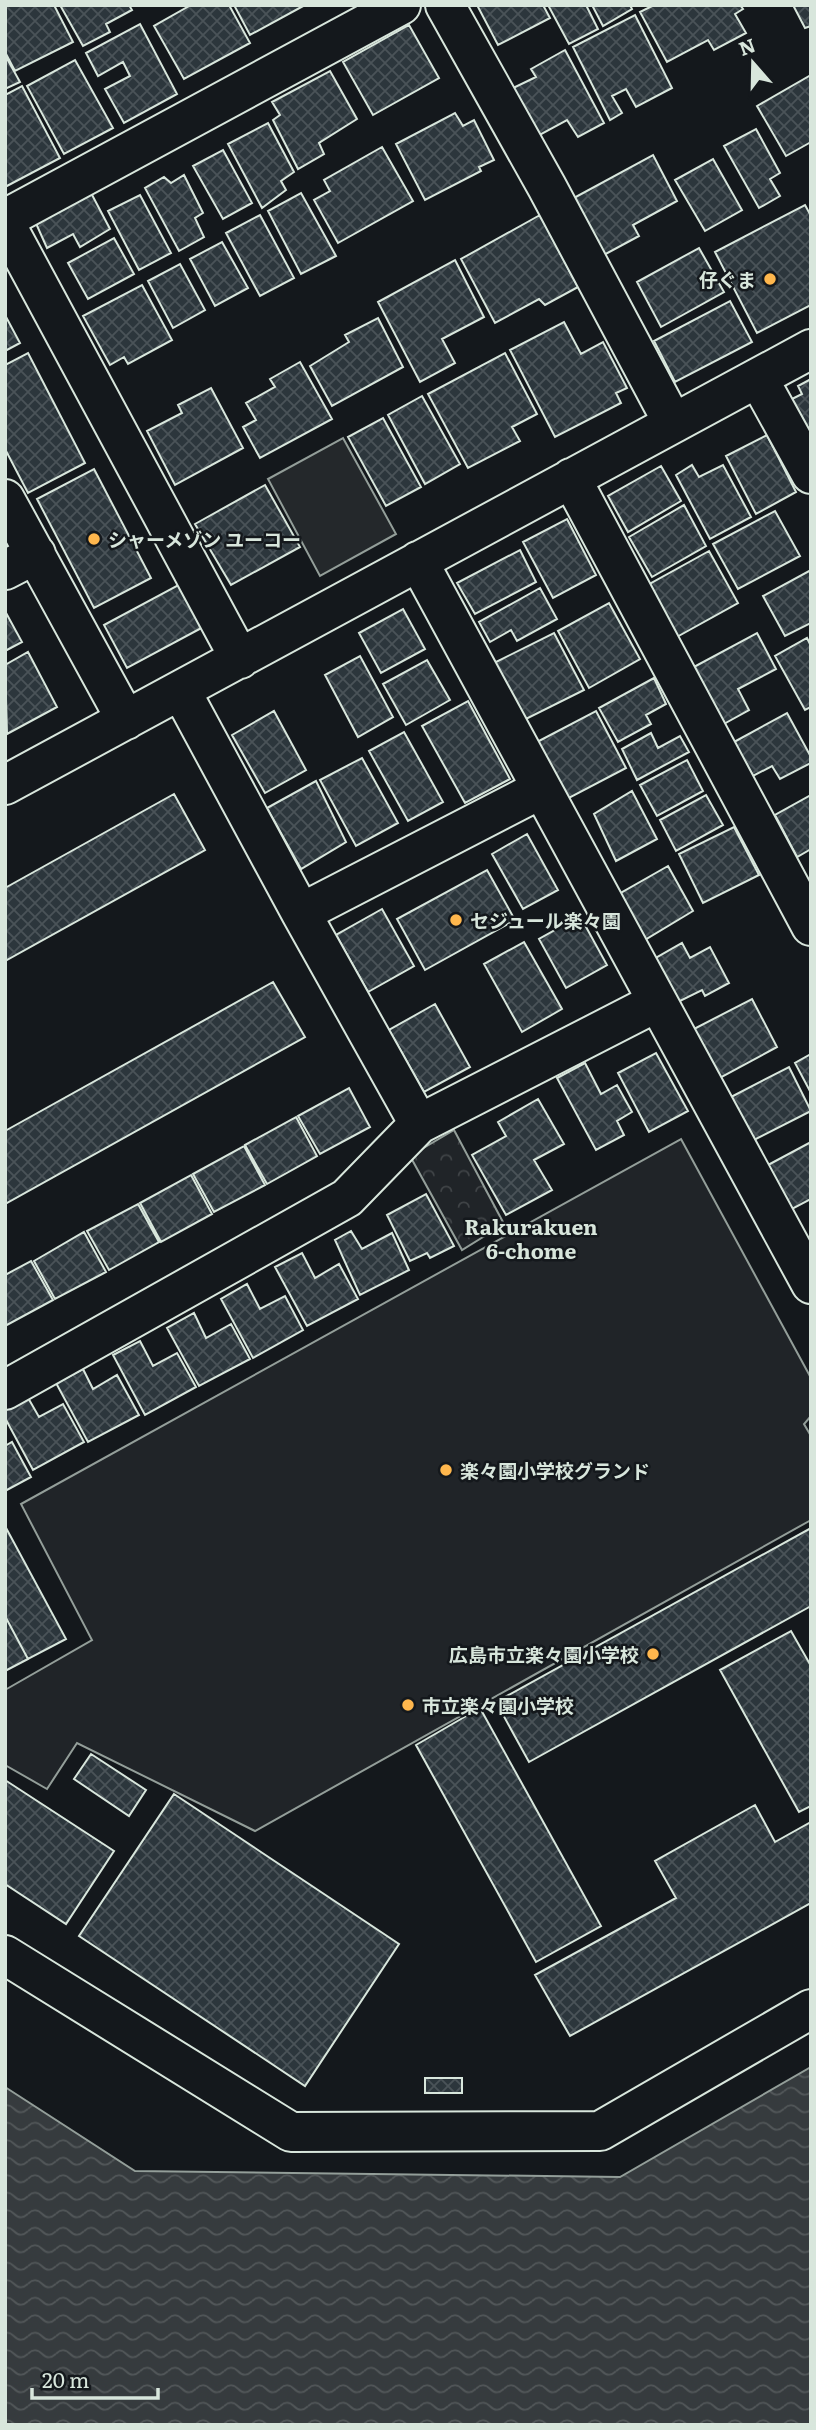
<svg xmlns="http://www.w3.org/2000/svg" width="816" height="2430" font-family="Literata,'Noto Sans JP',serif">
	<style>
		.park { fill: url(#park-crowns); stroke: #939e99; stroke-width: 2 }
		.pitch { fill: #202428; stroke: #939e99; stroke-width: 2 }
		.parking { fill: #24282b; stroke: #939e99; stroke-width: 2 }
		.water { fill: url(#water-waves); stroke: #939e99; stroke-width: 2 }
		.building { fill: url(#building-cross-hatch); stroke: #d8e6dc; stroke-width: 2 }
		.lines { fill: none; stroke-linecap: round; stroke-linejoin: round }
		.minor-casing { stroke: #d8e6dc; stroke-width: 42 }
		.minor { stroke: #14181c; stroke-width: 38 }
		.poi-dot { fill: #ffb74d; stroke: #14181c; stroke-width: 2.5 }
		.labels { text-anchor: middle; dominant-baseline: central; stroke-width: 5; stroke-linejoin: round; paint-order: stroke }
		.poi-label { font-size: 19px; font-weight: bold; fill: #d8e6dc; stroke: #14181c; text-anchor: start }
		.neighbourhood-label { font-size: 21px; font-weight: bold; fill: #d8e6dc; stroke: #14181c }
	</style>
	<defs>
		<pattern id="park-crowns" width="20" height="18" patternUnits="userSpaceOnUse" patternTransform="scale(1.75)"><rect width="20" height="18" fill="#202428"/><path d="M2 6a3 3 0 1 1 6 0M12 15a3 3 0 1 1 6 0" fill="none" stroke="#404447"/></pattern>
		<pattern id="water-waves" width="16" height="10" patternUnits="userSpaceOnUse" patternTransform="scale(1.75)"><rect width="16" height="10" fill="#363b3e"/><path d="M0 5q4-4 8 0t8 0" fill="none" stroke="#525759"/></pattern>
		<pattern id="building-cross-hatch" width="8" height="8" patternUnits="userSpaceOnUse" patternTransform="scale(1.75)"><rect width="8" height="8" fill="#2c363c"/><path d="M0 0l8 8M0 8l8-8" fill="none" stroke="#4a5358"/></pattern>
	</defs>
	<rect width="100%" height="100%" fill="#14181c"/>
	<path class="park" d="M 454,1130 L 504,1224 L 462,1250 L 410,1156 Z"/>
	<path class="pitch" d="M 681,1139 L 811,1378 L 811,1416 L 804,1424 L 811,1436 L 811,1520 L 255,1831 L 77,1743 L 47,1789 L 5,1765 L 5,1690 L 92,1640 L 21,1504 Z"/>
	<path class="parking" d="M 343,438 L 396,534 L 320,576 L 268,479 Z"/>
	<path class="water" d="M 811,2067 L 811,2425 L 5,2425 L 5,2087 L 135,2171 L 620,2177 Z"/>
	<path class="building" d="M 5,5 L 54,5 L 73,42 L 15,71 L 5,52 Z
		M 60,5 L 129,5 L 132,10 L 106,24 L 110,32 L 83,46 Z
		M 191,5 L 229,5 L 250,43 L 184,79 L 154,26 Z
		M 234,5 L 305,5 L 250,35 Z
		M 477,5 L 543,5 L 550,18 L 498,45 Z
		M 548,5 L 586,5 L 598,29 L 569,44 Z
		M 592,5 L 630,5 L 632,9 L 603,26 Z
		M 654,5 L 740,5 L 743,9 L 735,14 L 746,33 L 714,50 L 708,40 L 667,62 L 640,12 Z
		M 793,5 L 811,5 L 811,26 L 805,28 Z
		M 635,15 L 672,88 L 636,107 L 626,89 L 612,96 L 622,113 L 610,120 L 573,47 Z
		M 140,24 L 177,94 L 124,123 L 105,89 L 130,76 L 123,62 L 98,76 L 86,53 Z
		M 409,25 L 439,78 L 373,115 L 343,62 Z
		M 565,50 L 604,123 L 578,137 L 567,120 L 536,137 L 511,89 L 536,77 L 531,69 Z
		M 5,55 L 20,82 L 5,89 Z
		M 75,60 L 113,128 L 64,154 L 27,86 Z
		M 330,71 L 357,119 L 319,143 L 324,154 L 298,169 L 273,120 L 280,115 L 272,102 Z
		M 811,75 L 811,142 L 786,156 L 757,106 Z
		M 22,86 L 60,158 L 5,187 L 5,95 Z
		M 455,113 L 463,126 L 474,120 L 494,160 L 479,167 L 481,171 L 425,200 L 396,144 Z
		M 268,123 L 294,172 L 281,181 L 286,190 L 262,208 L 228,144 Z
		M 756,129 L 780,173 L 770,179 L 780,196 L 759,208 L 724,146 Z
		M 382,147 L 413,201 L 338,243 L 314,200 L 330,191 L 324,180 Z
		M 223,150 L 252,203 L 223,219 L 193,166 Z
		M 653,155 L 677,201 L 633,225 L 639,236 L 602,256 L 572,199 Z
		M 713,159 L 742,210 L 705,231 L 675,180 Z
		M 184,175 L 203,213 L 195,218 L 204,237 L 179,251 L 145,188 L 164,177 L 171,183 Z
		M 90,191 L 110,229 L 80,247 L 73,234 L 47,248 L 34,219 Z
		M 301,193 L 336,256 L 301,274 L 268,211 Z
		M 140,195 L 171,253 L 139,270 L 108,211 Z
		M 805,205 L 811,216 L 811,305 L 757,333 L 715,252 Z
		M 260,215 L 294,278 L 260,296 L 226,233 Z
		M 540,215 L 578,287 L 545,305 L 539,299 L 495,323 L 461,259 Z
		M 114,238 L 134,274 L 88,299 L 68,263 Z
		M 222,242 L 248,288 L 215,306 L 190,259 Z
		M 699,248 L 724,292 L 661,327 L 637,282 Z
		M 455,260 L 484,317 L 442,339 L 455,363 L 420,382 L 378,302 Z
		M 180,264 L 205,310 L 173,328 L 148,281 Z
		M 142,285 L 172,340 L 128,364 L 124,357 L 110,365 L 83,316 Z
		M 730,301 L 752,342 L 675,382 L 654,341 Z
		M 5,315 L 20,343 L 5,351 Z
		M 378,318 L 403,367 L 332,406 L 310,366 L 349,342 L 345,335 Z
		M 564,322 L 581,354 L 603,342 L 627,388 L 616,393 L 621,403 L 555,437 L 510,350 Z
		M 28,353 L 85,463 L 28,493 L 5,449 L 5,365 Z
		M 505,353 L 537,414 L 512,427 L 520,441 L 468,468 L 428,394 Z
		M 300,362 L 332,419 L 260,458 L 243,427 L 256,420 L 246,403 L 275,387 L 270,379 Z
		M 811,379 L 811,439 L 790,400 L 802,394 L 798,386 Z
		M 211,388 L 243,448 L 175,485 L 147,431 L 182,413 L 178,405 Z
		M 422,396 L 460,464 L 425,484 L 388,415 Z
		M 383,418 L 421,487 L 386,506 L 348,437 Z
		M 767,435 L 796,492 L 756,514 L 726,456 Z
		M 692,465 L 699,477 L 723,465 L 751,517 L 710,539 L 676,475 Z
		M 661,466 L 681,501 L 628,532 L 608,496 Z
		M 94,469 L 151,578 L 94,608 L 37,499 Z
		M 265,485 L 300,547 L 231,585 L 195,524 Z
		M 684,505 L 706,546 L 652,577 L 629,537 Z
		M 775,511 L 800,556 L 738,589 L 713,544 Z
		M 567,519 L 596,575 L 553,598 L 523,542 Z
		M 520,550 L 536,582 L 475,614 L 457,583 Z
		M 709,551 L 738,603 L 675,638 L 646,586 Z
		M 811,570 L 811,623 L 785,636 L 763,596 Z
		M 184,582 L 207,625 L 127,668 L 104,625 Z
		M 540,588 L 557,619 L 517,641 L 511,630 L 490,642 L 479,622 Z
		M 609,603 L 640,659 L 589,688 L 558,631 Z
		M 403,609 L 425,649 L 381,673 L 359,633 Z
		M 5,611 L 22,642 L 5,651 Z
		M 554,633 L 584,690 L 524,720 L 494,663 Z
		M 757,633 L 776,669 L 738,689 L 749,710 L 722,725 L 692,668 Z
		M 807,638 L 811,646 L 811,707 L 805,710 L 775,656 Z
		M 28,652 L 57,707 L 7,734 L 5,665 Z
		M 360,656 L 393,717 L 358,737 L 325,675 Z
		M 427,660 L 450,700 L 406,725 L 383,684 Z
		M 654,678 L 666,704 L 646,715 L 651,724 L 618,742 L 599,708 Z
		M 468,701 L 510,779 L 465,803 L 422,726 Z
		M 274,711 L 306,770 L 265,793 L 232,735 Z
		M 596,711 L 626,768 L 567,799 L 537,742 Z
		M 787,713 L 811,757 L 811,763 L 780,779 L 772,766 L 753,776 L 734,742 Z
		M 404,732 L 443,802 L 408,821 L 369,751 Z
		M 651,733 L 658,748 L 680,736 L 689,752 L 637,780 L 622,749 Z
		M 362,758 L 398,823 L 356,846 L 320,780 Z
		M 687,760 L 703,791 L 657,816 L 640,785 Z
		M 316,781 L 346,842 L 301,869 L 267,808 Z
		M 632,791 L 657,839 L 616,861 L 594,814 Z
		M 174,794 L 205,850 L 5,961 L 5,888 Z
		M 706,795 L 723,825 L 676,851 L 660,820 Z
		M 811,795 L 811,849 L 797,857 L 775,815 Z
		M 734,827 L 759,875 L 703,903 L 679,854 Z
		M 527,834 L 558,890 L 523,909 L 492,854 Z
		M 668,866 L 693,911 L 643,941 L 619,894 Z
		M 487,870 L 515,920 L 425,970 L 397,919 Z
		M 382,909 L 414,966 L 368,992 L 336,935 Z
		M 580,916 L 607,965 L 566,988 L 539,939 Z
		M 524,942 L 562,1009 L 522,1032 L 484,964 Z
		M 682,943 L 690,958 L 710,947 L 729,983 L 705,996 L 702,990 L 678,1002 L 654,959 Z
		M 273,982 L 305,1037 L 5,1204 L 5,1131 Z
		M 752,999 L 777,1047 L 718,1079 L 692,1030 Z
		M 435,1004 L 470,1067 L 424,1092 L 389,1030 Z
		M 656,1053 L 688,1111 L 649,1132 L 618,1073 Z
		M 811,1054 L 811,1093 L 795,1063 Z
		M 585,1063 L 601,1094 L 617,1085 L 632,1112 L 617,1121 L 624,1135 L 596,1150 L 557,1078 Z
		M 789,1067 L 811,1111 L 754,1140 L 731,1097 Z
		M 349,1088 L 370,1127 L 320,1154 L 298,1116 Z
		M 538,1099 L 564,1144 L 534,1160 L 552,1190 L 506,1215 L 472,1155 L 506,1136 L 498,1122 Z
		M 296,1117 L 317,1156 L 267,1184 L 245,1145 Z
		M 811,1142 L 811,1199 L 792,1209 L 768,1165 Z
		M 244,1146 L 265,1185 L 214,1212 L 193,1174 Z
		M 191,1175 L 212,1214 L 161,1242 L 140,1203 Z
		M 426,1194 L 454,1246 L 430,1258 L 427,1253 L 410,1261 L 387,1215 Z
		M 138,1204 L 159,1242 L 109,1270 L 87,1231 Z
		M 351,1231 L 362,1249 L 392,1233 L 409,1270 L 360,1295 L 335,1240 Z
		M 84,1232 L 106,1272 L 55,1299 L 34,1261 Z
		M 302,1253 L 315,1278 L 339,1264 L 358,1299 L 307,1326 L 275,1267 Z
		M 31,1261 L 53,1300 L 5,1326 L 5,1275 Z
		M 247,1284 L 260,1309 L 285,1296 L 303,1330 L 253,1358 L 221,1299 Z
		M 194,1313 L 206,1338 L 231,1324 L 250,1359 L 199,1386 L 167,1328 Z
		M 140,1341 L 153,1366 L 177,1353 L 196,1387 L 145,1415 L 113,1355 Z
		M 83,1369 L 93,1389 L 117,1375 L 139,1415 L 88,1442 L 56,1383 Z
		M 27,1396 L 39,1417 L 63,1404 L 84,1442 L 33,1470 L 5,1418 L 5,1408 Z
		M 12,1442 L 31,1477 L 5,1491 L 5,1446 Z
		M 5,1526 L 66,1639 L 28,1659 L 5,1616 Z
		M 811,1528 L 811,1606 L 529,1762 L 496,1702 Z
		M 5,1616 L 28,1659 L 5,1671 Z
		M 791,1631 L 811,1666 L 811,1806 L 799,1812 L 720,1670 Z
		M 480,1708 L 601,1926 L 536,1962 L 416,1745 Z
		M 91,1754 L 146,1790 L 129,1816 L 74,1779 Z
		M 5,1780 L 114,1851 L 66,1924 L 5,1884 Z
		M 174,1794 L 399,1944 L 305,2086 L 79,1936 Z
		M 755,1805 L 775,1842 L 811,1822 L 811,1903 L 570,2036 L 535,1975 L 676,1898 L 655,1861 Z
		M 425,2078 L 462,2078 L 462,2093 L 425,2093 Z"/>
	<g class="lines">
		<defs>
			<path id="minor" d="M 445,5 L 547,187 L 673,423
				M 5,219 L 401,5
				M 5,223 L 240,659
				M 758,378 L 811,474
				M 571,478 L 811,926
				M 5,499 L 126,720
				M 418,561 L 811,1284
				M 5,570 L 36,554
				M 181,691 L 301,913 L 419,1124
				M 5,785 L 811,349
				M 301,913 L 541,789
				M 5,1390 L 347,1198 L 419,1124 L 657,1002
				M 5,1955 L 291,2132 L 600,2131 L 811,2009"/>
		</defs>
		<use href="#minor" class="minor-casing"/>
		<use href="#minor" class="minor"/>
	</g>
	<g class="poi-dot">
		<circle cx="770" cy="279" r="7"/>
		<circle cx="94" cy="539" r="7"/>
		<circle cx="456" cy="920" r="7"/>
		<circle cx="446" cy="1470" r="7"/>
		<circle cx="653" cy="1654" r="7"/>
		<circle cx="408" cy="1705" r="7"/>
	</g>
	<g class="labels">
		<g class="poi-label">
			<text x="756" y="279" text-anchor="end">仔ぐま</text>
			<text x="108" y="539">シャーメゾン ユーコー</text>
			<text x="470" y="920">セジュール楽々園</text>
			<text x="460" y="1470">楽々園小学校グランド</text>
			<text x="639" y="1654" text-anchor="end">広島市立楽々園小学校</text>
			<text x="422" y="1705">市立楽々園小学校</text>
		</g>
		<g class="neighbourhood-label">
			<text x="531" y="1225">Rakurakuen<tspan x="531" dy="24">6-chome</tspan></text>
		</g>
	</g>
	<rect width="816" height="2430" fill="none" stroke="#d8e6dc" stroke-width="14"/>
	<g transform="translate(753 63) rotate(340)" stroke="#14181c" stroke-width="5" paint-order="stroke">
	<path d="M0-5L12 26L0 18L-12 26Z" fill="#d8e6dc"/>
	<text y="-10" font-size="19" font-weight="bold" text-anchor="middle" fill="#d8e6dc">N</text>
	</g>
	<path d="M32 2388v10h126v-10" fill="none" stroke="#d8e6dc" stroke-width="3.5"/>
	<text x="42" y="2388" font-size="21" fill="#d8e6dc" stroke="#14181c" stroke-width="5" paint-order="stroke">20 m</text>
</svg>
